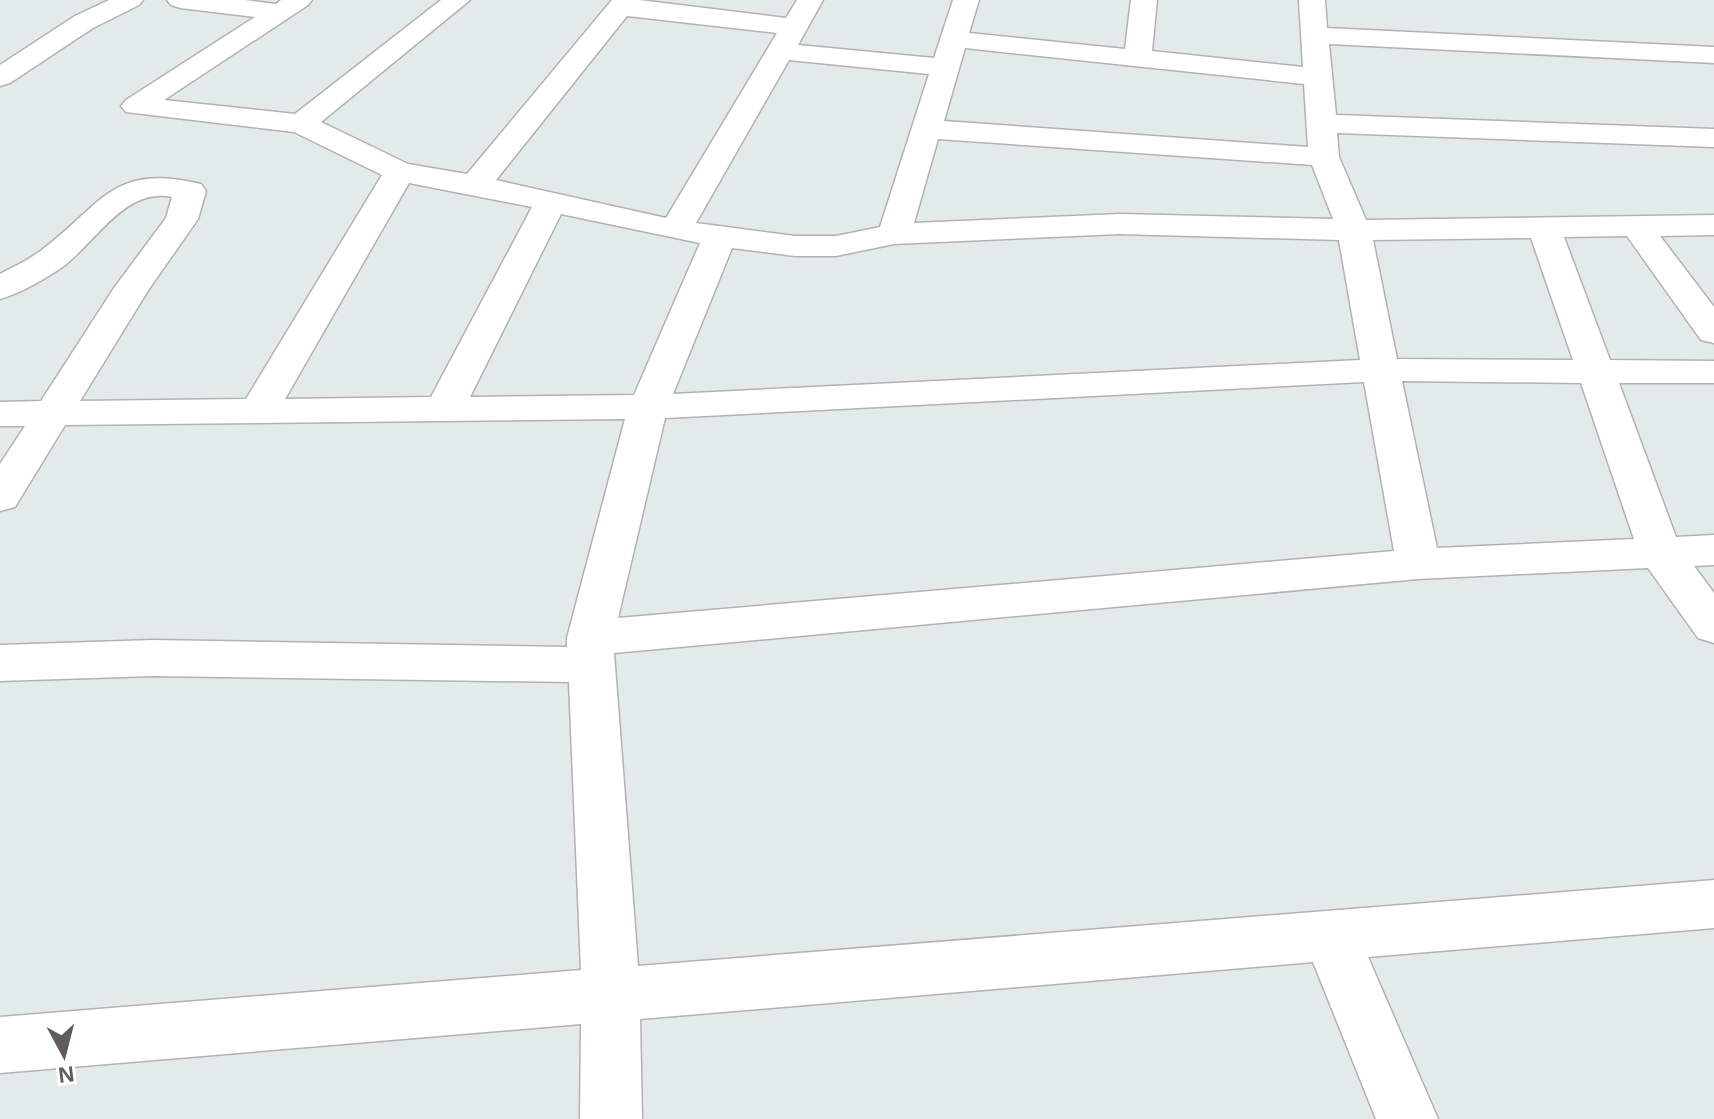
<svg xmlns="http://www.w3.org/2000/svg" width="1714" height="1119" font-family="Arial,sans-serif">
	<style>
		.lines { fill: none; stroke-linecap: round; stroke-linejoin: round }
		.street-casing { stroke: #b6b0b3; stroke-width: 3 }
		.street { fill: #fff; fill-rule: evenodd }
	</style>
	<rect width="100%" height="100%" fill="#e2ebe9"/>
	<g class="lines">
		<defs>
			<path id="street" d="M 109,0 L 143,0 L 139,5 L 93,28 L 10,83 L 0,86 L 0,65 L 75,16 Z
				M 167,0 L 245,0 L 276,4 L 281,0 L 312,0 L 308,5 L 164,100 L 295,114 L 441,0 L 470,0 L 321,122 L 408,164 L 467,174 L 612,0 L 639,0 L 786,18 L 797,0 L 823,0 L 798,45 L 934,58 L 953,0 L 979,0 L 969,33 L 1125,49 L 1131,0 L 1157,0 L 1152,51 L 1303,67 L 1299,0 L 1325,0 L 1327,28 L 1714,47 L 1714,63 L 1329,44 L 1336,115 L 1714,129 L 1714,147 L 1337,133 L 1339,157 L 1366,220 L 1714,215 L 1714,235 L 1660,236 L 1714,307 L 1714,343 L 1701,340 L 1627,236 L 1564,237 L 1610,360 L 1714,361 L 1714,383 L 1619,383 L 1676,537 L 1714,535 L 1714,565 L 1694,566 L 1714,593 L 1714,643 L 1698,638 L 1648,568 L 1418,579 L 614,653 L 638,966 L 1714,880 L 1714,928 L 1368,957 L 1438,1119 L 1376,1119 L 1313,962 L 640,1019 L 642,1119 L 580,1119 L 581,1024 L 0,1073 L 0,1017 L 581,970 L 569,682 L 153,676 L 0,681 L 0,645 L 153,640 L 567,647 L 567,638 L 625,419 L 65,425 L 15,507 L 0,511 L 0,464 L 25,426 L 0,426 L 0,402 L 41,401 L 114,288 L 166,218 L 172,197 C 124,187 95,244 61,268 C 43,280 21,293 0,299 L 0,274 C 13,267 27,261 39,252 C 102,206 110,162 201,184 L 206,191 L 198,219 L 149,289 L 80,401 L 246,399 L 382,175 L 294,132 L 126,112 L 121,106 L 126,100 L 255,17 L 180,8 L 171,5 ZM 627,16 L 777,33 L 666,218 L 496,180 ZM 965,48 L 1304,84 L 1308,147 L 944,121 ZM 789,60 L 929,74 L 880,227 L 836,236 L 795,236 L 696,223 ZM 938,139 L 1312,165 L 1333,219 L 1120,214 L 914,223 ZM 409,183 L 532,207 L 431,397 L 285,399 ZM 561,214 L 700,243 L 634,395 L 470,397 ZM 1120,234 L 1339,240 L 1360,360 L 673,394 L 732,248 L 795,256 L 836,256 L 894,244 ZM 1531,238 L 1573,360 L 1397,359 L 1373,240 ZM 1402,381 L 1581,383 L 1634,539 L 1437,548 ZM 1364,382 L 1394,551 L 618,618 L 665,418 Z"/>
		</defs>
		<use href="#street" class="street-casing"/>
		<use href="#street" class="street"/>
	</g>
	<g transform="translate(64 1055) rotate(173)" stroke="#ffffff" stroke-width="6" paint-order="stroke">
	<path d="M0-6L14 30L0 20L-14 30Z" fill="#615b5e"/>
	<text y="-12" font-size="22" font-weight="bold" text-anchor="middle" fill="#615b5e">N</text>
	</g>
</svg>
